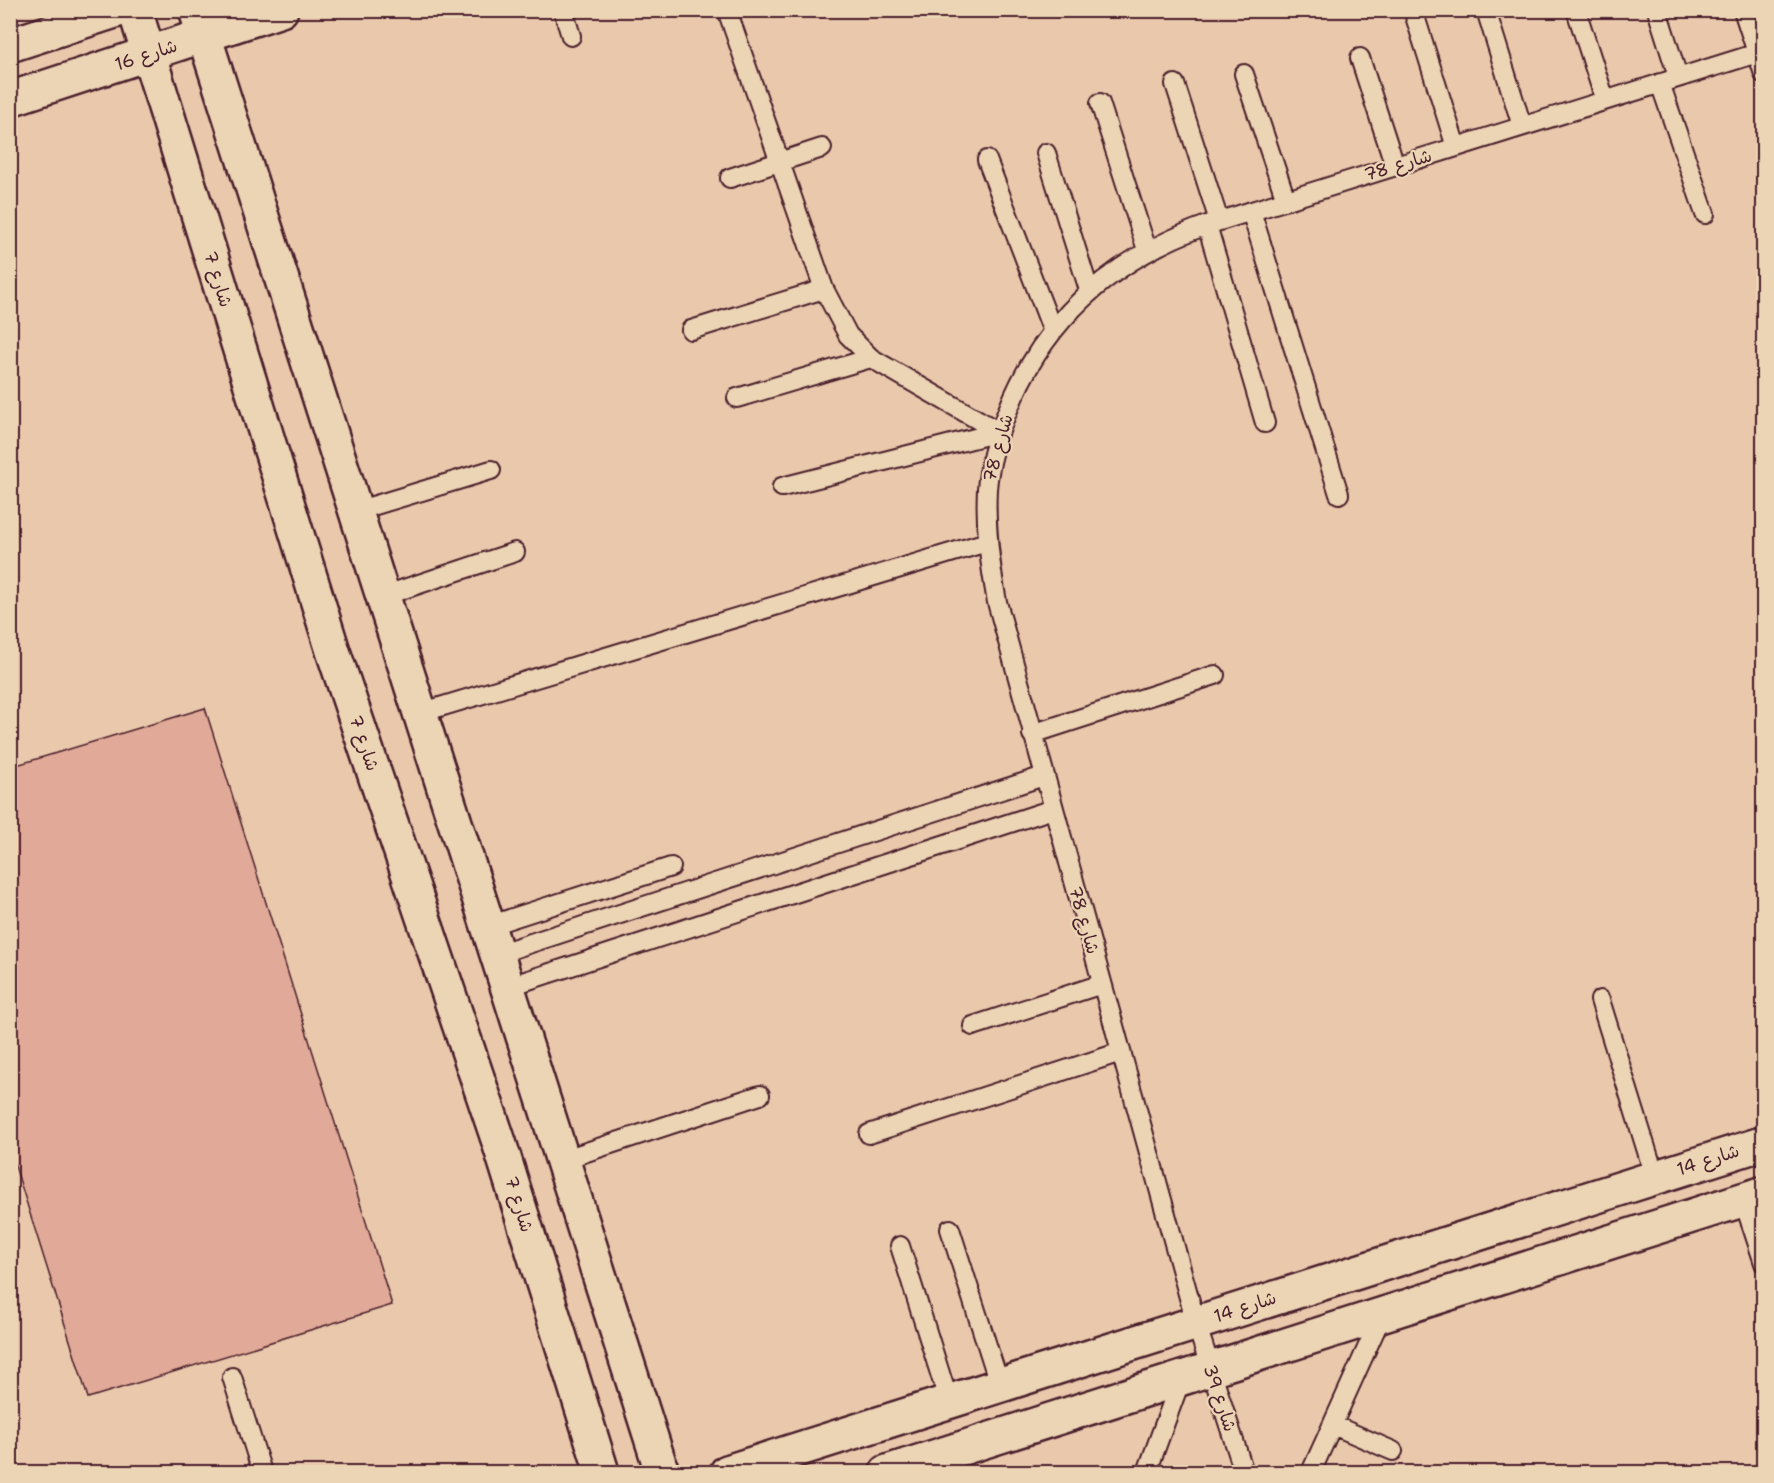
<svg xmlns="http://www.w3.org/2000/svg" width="1774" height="1483" font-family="'Shantell Sans','Playpen Sans Arabic',sans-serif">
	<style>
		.built { fill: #e9c8ac }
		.building { fill: #e1aa98; stroke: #4a1f2b; stroke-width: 1.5 }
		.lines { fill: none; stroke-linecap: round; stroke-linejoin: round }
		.lane-casing { stroke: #4a1f2b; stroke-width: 22 }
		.street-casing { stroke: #4a1f2b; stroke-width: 38 }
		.lane { stroke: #ecd5b5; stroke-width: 18 }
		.street { stroke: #ecd5b5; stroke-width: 33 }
		.labels { text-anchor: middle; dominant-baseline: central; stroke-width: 4.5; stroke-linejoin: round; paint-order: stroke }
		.street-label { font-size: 18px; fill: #4a1f2b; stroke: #ecd5b5 }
	</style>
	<rect width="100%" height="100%" fill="#ecd5b5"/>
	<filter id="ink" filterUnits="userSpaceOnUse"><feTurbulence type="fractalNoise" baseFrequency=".0167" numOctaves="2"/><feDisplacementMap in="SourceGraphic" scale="12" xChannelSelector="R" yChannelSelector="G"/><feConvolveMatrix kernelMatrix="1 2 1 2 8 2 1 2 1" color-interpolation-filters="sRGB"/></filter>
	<g filter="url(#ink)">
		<path class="built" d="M 10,11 L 1763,11 L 1763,1472 L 11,1472 Z"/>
		<path class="building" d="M 205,708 L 392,1305 L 88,1398 L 10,1150 L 10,767 Z"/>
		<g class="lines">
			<defs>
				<path id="lane" d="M 563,10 L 571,36
					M 727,10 L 824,289 L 848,335 L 871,358 L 999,432
					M 1413,10 L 1456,147
					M 1486,10 L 1522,126
					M 1576,10 L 1605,100
					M 1657,10 L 1678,77
					M 1743,10 L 1764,74
					M 1360,58 L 1395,166
					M 1244,74 L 1286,200
					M 1660,83 L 1705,214
					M 1175,84 L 1219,221
					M 1100,103 L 1147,250
					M 1046,153 L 1089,290
					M 987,160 L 1052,329
					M 730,178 L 822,148
					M 1251,211 L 1339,494
					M 1207,225 L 1265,423
					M 691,330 L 824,289
					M 737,398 L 871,358
					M 782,487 L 999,432
					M 356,511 L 491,470
					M 383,596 L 515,552
					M 420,713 L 987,542
					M 1032,734 L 1215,675
					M 488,926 L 671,867
					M 497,954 L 1044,776
					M 507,987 L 1053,809
					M 1600,1000 L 1655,1177
					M 973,1026 L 1102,984
					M 869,1134 L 1121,1052
					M 562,1160 L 760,1095
					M 1743,1199 L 1764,1263
					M 950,1229 L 1000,1386
					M 900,1246 L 949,1402
					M 232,1377 L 262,1472
					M 1333,1425 L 1393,1451
					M 1147,1472 L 1181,1379
					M 1244,1472 L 1196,1323 L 997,602 C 990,564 985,528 987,489 C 989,463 998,434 1008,410 C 1045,317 1114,258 1207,225 L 1764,51
					M 1311,1472 L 1382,1315"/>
				<path id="street" d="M 135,10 L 333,651 L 499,1142 L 602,1472
					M 196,10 L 662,1472
					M 10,45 L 118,10
					M 10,99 L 281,10
					M 727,1472 L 1764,1143
					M 887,1472 L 1764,1193"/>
			</defs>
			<use href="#lane" class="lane-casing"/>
			<use href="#street" class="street-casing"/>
			<use href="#lane" class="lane"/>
			<use href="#street" class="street"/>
		</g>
	</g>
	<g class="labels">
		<g class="street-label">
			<text transform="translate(146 55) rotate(-18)">شارع 16</text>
			<text transform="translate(1398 165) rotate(-17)">شارع 78</text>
			<text transform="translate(218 279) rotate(73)">شارع 7</text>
			<text transform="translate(998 448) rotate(-75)">شارع 78</text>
			<text transform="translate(364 743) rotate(71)">شارع 7</text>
			<text transform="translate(1084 920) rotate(74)">شارع 78</text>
			<text transform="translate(1708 1160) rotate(-18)">شارع 14</text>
			<text transform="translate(519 1204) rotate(73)">شارع 7</text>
			<text transform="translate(1245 1307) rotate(-18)">شارع 14</text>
			<text transform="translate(1220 1398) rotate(72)">شارع 39</text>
		</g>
	</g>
	<rect width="1774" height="1483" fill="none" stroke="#ecd5b5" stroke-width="36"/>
	<rect x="18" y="18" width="1738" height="1447" fill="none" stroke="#4a1f2b" stroke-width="2" filter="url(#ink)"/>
</svg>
